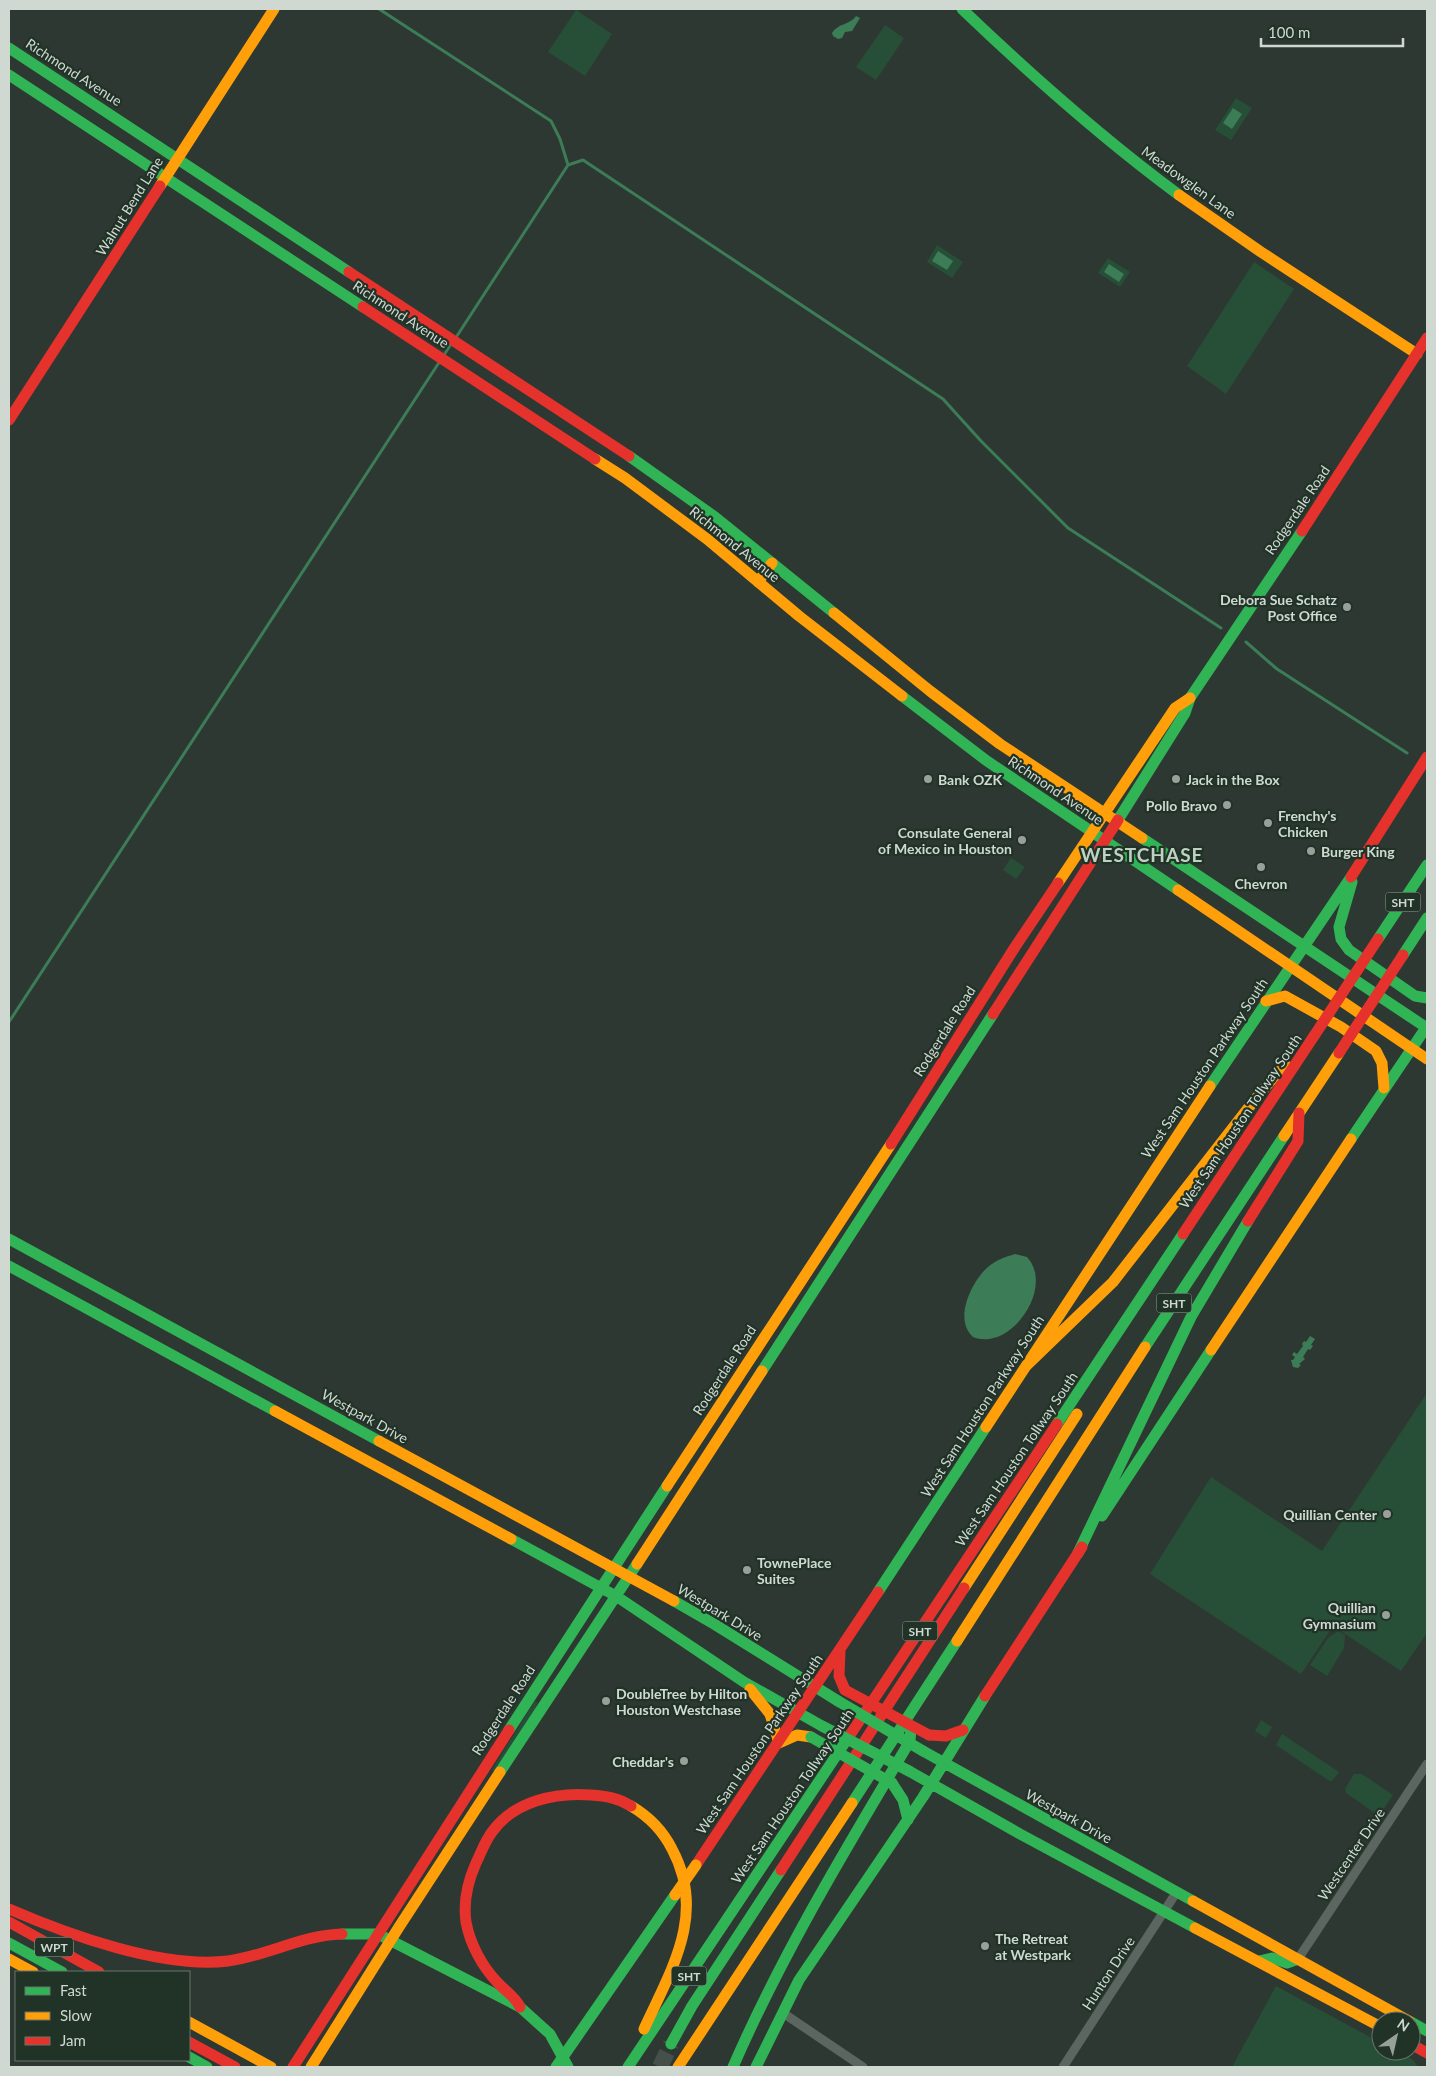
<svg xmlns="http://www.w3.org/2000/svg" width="1436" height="2076" font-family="Lato,sans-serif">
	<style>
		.green { fill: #274e37 }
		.water { fill: #3c7c56 }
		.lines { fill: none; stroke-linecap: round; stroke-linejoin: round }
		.stream { stroke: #3c7c56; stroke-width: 3 }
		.highway-tunnel { stroke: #46504a; stroke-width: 16; stroke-dasharray: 16 8; stroke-linecap: butt }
		.street { stroke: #5c6660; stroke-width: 9 }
		.fast { stroke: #30b455; stroke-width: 11 }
		.slow { stroke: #ff9f0a; stroke-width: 11 }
		.jam { stroke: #e5322d; stroke-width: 11 }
		.fast-bridge { stroke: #30b455; stroke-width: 11 }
		.slow-bridge { stroke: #ff9f0a; stroke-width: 11 }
		.jam-bridge { stroke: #e5322d; stroke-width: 11 }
		.poi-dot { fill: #97a19a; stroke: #213227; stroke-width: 2 }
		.labels { text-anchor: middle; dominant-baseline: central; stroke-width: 4.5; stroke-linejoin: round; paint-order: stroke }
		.shield { fill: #213227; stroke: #9ba79f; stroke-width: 1 }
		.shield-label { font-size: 12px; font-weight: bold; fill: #cfd9d2 }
		.street-label { font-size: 14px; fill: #cfd9d2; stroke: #213227 }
		.poi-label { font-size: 14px; font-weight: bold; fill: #cfd9d2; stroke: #213227; text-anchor: start }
		.district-label { font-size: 19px; font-weight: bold; letter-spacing: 1px; fill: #bdd2c3; stroke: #213227 }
	</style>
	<rect width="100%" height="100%" fill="#2e3832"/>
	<path class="green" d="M 576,10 L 612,34 L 585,76 L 548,52 Z
		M 885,25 L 904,38 L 876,80 L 856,67 Z
		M 1236,98 L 1252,108 L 1231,140 L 1215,130 Z
		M 937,245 L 963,262 L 952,278 L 927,262 Z
		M 1108,258 L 1130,272 L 1120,287 L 1098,273 Z
		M 1254,262 L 1294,289 L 1226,394 L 1187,366 Z
		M 1011,858 L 1025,867 L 1016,879 L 1003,870 Z
		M 1427,1393 L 1427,1633 L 1401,1671 L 1333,1626 L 1301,1674 L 1150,1574 L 1211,1477 L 1322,1551 Z
		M 1338,1631 L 1345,1635 L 1344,1648 L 1327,1676 L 1310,1665 L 1328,1638 Z
		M 535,1701 L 538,1703 L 529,1721 L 495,1772 L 492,1770 L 494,1766 Z
		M 1261,1720 L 1272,1727 L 1266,1738 L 1255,1731 Z
		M 1282,1734 L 1339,1772 L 1332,1781 L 1328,1780 L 1276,1745 Z
		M 1354,1774 L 1362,1774 L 1393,1795 L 1379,1816 L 1346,1793 L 1345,1789 Z
		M 1276,1986 L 1381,2043 L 1381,2051 C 1394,2051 1412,2054 1418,2067 L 1232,2067 Z"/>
	<path class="water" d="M 856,16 L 860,18 L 852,31 L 845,32 L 842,38 L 838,39 L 833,36 L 832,33 C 838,23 850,25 856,16 Z
		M 1233,108 L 1242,114 L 1232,129 L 1223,123 Z
		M 938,251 L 953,261 L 947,270 L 932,261 Z
		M 1109,264 L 1124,274 L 1119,282 L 1104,272 Z
		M 1015,1254 L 1027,1257 C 1055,1287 1011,1352 973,1337 C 953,1319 972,1281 988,1267 C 996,1260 1005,1257 1015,1254 Z
		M 1310,1336 L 1315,1339 L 1311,1345 L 1313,1346 L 1310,1350 L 1308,1349 L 1303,1357 L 1305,1359 L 1299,1364 L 1301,1365 L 1298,1368 L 1293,1367 L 1291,1360 L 1293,1360 L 1295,1357 L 1292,1355 L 1294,1352 L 1297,1354 L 1303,1346 L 1302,1344 L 1304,1341 L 1306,1342 Z"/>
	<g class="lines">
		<path class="stream" d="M 379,9 L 551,121 L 560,139 L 568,165
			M 455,339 L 568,165 L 583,160 L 943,399 L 981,441 L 1068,528 L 1221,628
			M 444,355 L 451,344
			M 1246,642 L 1277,669 L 1407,753
			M 9,1022 L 440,361"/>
		<path class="highway-tunnel" d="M 660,2067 L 671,2044"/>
		<path class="street" d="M 1298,1959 L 1427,1764
			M 783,2013 L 863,2067
			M 1063,2067 L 1176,1893"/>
		<path class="fast" d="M 962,9 C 1031,75 1102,138 1179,195
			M 9,48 L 349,272
			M 9,75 L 363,307
			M 629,456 L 715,517 L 834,613
			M 902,696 L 987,761 L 1178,890
			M 1118,820 L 1185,713 L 1190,698 L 1302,531
			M 1142,838 L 1427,1028
			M 1352,882 L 1339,927 L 1341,939 L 1349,950 L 1415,996 L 1427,998
			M 1378,939 L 1427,865
			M 1403,955 L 1427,918
			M 1210,1086 L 1351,877
			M 1351,1139 L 1427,1026
			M 9,1239 L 379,1441
			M 9,1266 L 275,1411
			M 1145,1347 L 1284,1136
			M 762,1371 L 993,1014
			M 1057,1424 L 1183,1234
			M 1102,1516 L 1211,1350
			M 511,1539 L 616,1596 L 744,1682 L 822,1726
			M 1078,1553 L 1191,1317 L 1248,1221
			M 878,1592 L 986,1427
			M 674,1601 L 714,1624 L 838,1701
			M 509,1730 L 667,1486
			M 923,1751 L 1193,1901
			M 909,1771 L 1020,1834 L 1195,1928
			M 500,1772 L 637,1564
			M 892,1783 L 903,1800 L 908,1820
			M 852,1803 L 957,1641
			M 342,1934 L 378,1934 L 520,2007 L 550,2034 L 568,2067
			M 9,1943 L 62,1972
			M 1259,1961 L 1272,1958 L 1287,1963 L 1298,1959
			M 1411,2022 L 1427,2031
			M 671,2044 L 692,2006 L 781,1870
			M 189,2057 L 207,2067
			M 556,2067 L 675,1895
			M 628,2067 L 850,1735
			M 733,2067 C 782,1954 847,1847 910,1741 L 911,1727
			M 756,2067 L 799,1980 L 923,1797 L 985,1696"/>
		<path class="slow" d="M 160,186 L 274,9
			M 1179,195 L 1261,252 L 1417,354
			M 595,459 L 625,478 L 707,539 L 799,616 L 902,696
			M 758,582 L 772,563
			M 834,613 L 930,691 L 1000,744 L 1142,838
			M 1058,883 L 1175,708 L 1190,698
			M 1178,890 L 1427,1059
			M 1266,1001 L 1285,996 L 1341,1027 L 1376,1051 L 1382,1063 L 1384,1088
			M 1284,1136 L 1339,1053
			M 1211,1350 L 1351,1139
			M 1026,1366 L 1113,1282 L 1253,1102 L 1285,1064
			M 275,1411 L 511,1539
			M 986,1427 L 1210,1086
			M 379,1441 L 674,1601
			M 667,1486 L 891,1144
			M 637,1564 L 762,1371
			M 964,1588 L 1077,1414
			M 957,1641 L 1145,1347
			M 750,1689 L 770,1714 L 779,1743 L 797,1735 L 811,1737
			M 631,1806 C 648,1816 663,1831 672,1849 C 707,1914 671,1970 644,2029
			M 1193,1901 L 1409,2021
			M 1195,1928 L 1381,2027
			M 9,1959 L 33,1972
			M 189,2022 L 271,2067
			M 311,2067 L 399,1927 L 500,1772
			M 678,2067 L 852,1803"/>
		<path class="jam" d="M 349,272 L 629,456
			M 363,307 L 595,459
			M 9,420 L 160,186
			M 1302,531 L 1427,338
			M 1351,877 L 1427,757
			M 993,1014 L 1118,820
			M 891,1144 L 1015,947 L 1058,883
			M 1248,1221 L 1298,1141 L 1299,1113
			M 1183,1234 L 1314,1036
			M 840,1651 L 839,1676 L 845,1690
			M 985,1696 L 1082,1547
			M 850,1735 L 1057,1424
			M 929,1735 L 946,1736 L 963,1730
			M 696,1865 L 878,1592
			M 781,1870 L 964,1588
			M 9,1909 C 69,1935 163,1969 228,1961 C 267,1956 302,1935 342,1934
			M 9,1922 L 99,1972
			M 520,2007 C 515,1996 505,1991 497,1982 C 482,1966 470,1944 466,1922 C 463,1901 468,1881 476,1863 C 481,1853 485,1841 492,1832 C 514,1801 556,1792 591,1795 C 606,1796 618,1798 631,1806
			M 189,2042 L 235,2067
			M 1411,2044 L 1427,2053
			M 293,2067 L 509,1730"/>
		<path class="fast-bridge" d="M 838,1701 L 923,1751
			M 822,1726 L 909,1771
			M 811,1737 L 892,1783"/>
		<path class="slow-bridge" d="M 675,1895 L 696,1865"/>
		<path class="jam-bridge" d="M 1314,1036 L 1378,939
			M 1339,1053 L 1403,955
			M 845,1690 L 929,1735"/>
	</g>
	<g class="poi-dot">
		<circle cx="1347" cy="607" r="5"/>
		<circle cx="928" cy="779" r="5"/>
		<circle cx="1176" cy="779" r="5"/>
		<circle cx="1227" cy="805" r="5"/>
		<circle cx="1268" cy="823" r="5"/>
		<circle cx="1022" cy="840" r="5"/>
		<circle cx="1311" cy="851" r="5"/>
		<circle cx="1261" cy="867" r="5"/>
		<circle cx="1387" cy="1514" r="5"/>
		<circle cx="747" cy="1570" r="5"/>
		<circle cx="1386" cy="1615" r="5"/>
		<circle cx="606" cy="1701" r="5"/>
		<circle cx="684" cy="1761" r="5"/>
		<circle cx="985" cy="1946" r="5"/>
	</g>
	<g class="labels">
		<g class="shield">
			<rect x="1385.5" y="892.5" width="35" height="19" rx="4"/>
			<rect x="1156.5" y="1293.5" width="35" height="19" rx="4"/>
			<rect x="902.5" y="1621.5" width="35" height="19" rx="4"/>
			<rect x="35" y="1937.5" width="38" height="19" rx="4"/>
			<rect x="671.5" y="1966.5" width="35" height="19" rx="4"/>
		</g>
		<g class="shield-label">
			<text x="1403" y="902">SHT</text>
			<text x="1174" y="1303">SHT</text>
			<text x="920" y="1631">SHT</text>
			<text x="54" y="1947">WPT</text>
			<text x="689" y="1976">SHT</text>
		</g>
		<g class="street-label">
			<text transform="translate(74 72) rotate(33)">Richmond Avenue</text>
			<text transform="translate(1189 182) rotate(36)">Meadowglen Lane</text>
			<text transform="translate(129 206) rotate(-58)">Walnut Bend Lane</text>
			<text transform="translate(401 314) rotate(33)">Richmond Avenue</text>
			<text transform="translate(1297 510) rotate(-56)">Rodgerdale Road</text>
			<text transform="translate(735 544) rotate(39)">Richmond Avenue</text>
			<text transform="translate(1056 790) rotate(34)">Richmond Avenue</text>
			<text transform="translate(944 1031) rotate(-58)">Rodgerdale Road</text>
			<text transform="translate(1204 1068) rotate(-56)">West Sam Houston Parkway South</text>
			<text transform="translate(1240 1121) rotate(-56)">West Sam Houston Tollway South</text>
			<text transform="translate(724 1370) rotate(-57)">Rodgerdale Road</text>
			<text transform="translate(982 1406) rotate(-57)">West Sam Houston Parkway South</text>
			<text transform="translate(365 1416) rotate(29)">Westpark Drive</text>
			<text transform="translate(1016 1459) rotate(-56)">West Sam Houston Tollway South</text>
			<text transform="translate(720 1612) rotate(31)">Westpark Drive</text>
			<text transform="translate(503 1710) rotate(-57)">Rodgerdale Road</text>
			<text transform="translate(759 1744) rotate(-56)">West Sam Houston Parkway South</text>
			<text transform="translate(792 1796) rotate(-56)">West Sam Houston Tollway South</text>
			<text transform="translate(1069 1816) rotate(29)">Westpark Drive</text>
			<text transform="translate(1351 1854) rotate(-56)">Westcenter Drive</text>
			<text transform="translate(1108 1973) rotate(-57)">Hunton Drive</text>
		</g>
		<g class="poi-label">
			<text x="1337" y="599" text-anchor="end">Debora Sue Schatz<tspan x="1337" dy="16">Post Office</tspan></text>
			<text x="938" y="779">Bank OZK</text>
			<text x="1186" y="779">Jack in the Box</text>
			<text x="1217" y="805" text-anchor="end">Pollo Bravo</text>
			<text x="1278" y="815">Frenchy's<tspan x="1278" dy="16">Chicken</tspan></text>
			<text x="1012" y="832" text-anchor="end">Consulate General<tspan x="1012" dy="16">of Mexico in Houston</tspan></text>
			<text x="1321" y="851">Burger King</text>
			<text x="1261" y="883" text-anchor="middle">Chevron</text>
			<text x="1377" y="1514" text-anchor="end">Quillian Center</text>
			<text x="757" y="1562">TownePlace<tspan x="757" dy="16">Suites</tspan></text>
			<text x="1376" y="1607" text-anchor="end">Quillian<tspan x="1376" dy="16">Gymnasium</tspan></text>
			<text x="616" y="1693">DoubleTree by Hilton<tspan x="616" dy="16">Houston Westchase</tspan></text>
			<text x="674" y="1761" text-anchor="end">Cheddar's</text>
			<text x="995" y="1938">The Retreat<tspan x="995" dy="16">at Westpark</tspan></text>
		</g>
		<g class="district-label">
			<text x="1142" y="854">WESTCHASE</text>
		</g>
	</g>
	<rect width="1436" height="2076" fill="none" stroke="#cfd9d2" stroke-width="20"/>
	<rect x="15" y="1971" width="175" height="90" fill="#213227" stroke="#67756b"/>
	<rect x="25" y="1987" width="25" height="8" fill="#30b455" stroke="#67756b"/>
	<text x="60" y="1996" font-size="15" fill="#cfd9d2">Fast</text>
	<rect x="25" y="2012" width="25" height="8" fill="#ff9f0a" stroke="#67756b"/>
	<text x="60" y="2021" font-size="15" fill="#cfd9d2">Slow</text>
	<rect x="25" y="2037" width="25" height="8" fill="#e5322d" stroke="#67756b"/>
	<text x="60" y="2046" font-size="15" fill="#cfd9d2">Jam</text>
	<g transform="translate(1396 2036) rotate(34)"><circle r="24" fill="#213227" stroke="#67756b"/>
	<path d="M0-4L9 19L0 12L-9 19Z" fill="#97a19a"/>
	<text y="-8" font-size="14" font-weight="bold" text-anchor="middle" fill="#cfd9d2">N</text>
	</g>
	<path d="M1261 38v8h142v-8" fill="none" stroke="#cfd9d2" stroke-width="2.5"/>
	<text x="1268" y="38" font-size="15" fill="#cfd9d2" stroke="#213227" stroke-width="4" paint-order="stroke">100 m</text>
</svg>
